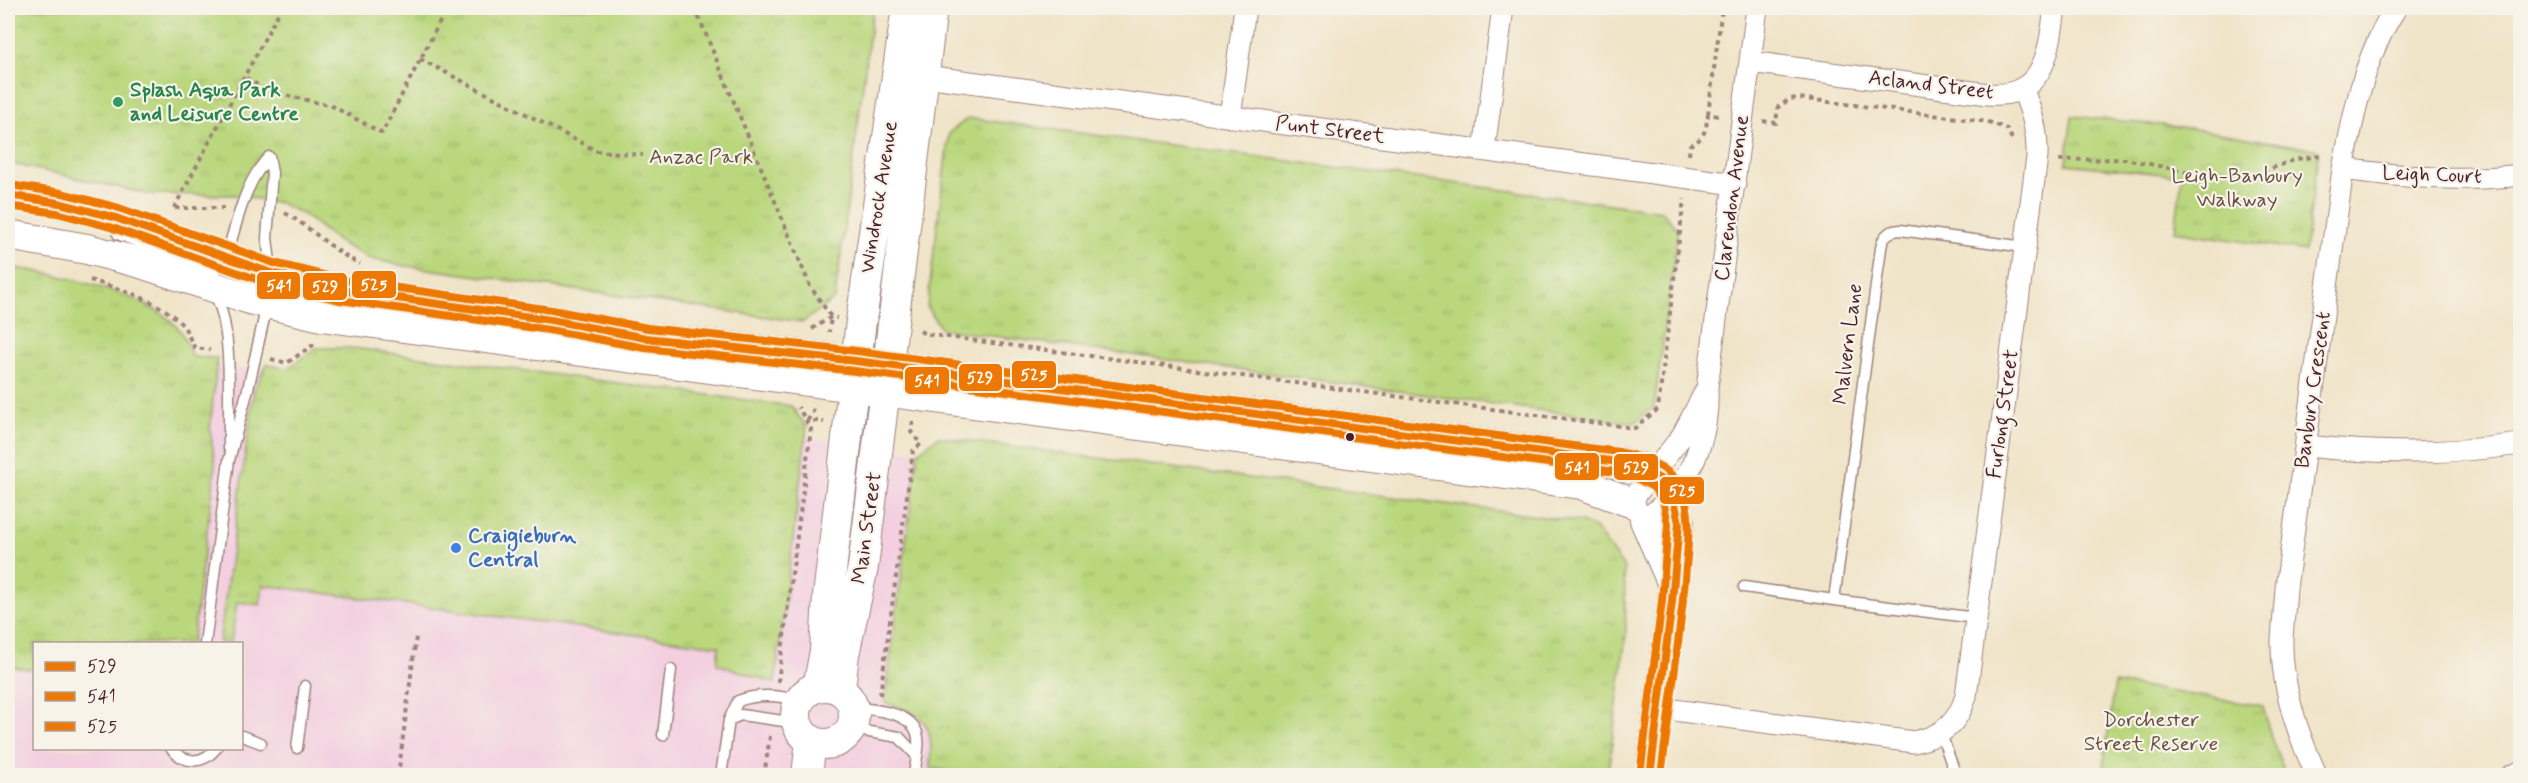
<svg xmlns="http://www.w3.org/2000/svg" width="2528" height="783" font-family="Mynerve,sans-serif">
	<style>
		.built { fill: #f3cfe0; fill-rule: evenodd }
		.grass { fill: url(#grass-tufts); stroke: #827b54; stroke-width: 1.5 }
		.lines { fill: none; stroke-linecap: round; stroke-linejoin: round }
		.lane-casing { stroke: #9d827a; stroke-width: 13 }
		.street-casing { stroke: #9d827a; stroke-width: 23 }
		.secondary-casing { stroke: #9d827a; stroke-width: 32 }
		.path { stroke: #9d827a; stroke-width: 4; stroke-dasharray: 4.5 4.5; stroke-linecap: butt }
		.lane { stroke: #fff; stroke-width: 10 }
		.street { stroke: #fff; stroke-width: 21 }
		.secondary { stroke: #fff; stroke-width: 30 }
		.bus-1-casing { stroke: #f7f3e8; stroke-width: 12 }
		.bus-2-casing { stroke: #f7f3e8; stroke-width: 12 }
		.bus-3-casing { stroke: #f7f3e8; stroke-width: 12 }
		.bus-1 { stroke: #ed7804; stroke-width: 8 }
		.bus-2 { stroke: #ed7804; stroke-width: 8 }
		.bus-3 { stroke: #ed7804; stroke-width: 8 }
		.leisure-dot { fill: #2e9e5b; stroke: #f7f3e8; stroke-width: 2 }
		.bus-dot { fill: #4a1f2b; stroke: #f7f3e8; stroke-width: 2 }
		.shop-dot { fill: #3f7fe0; stroke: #f7f3e8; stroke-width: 2 }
		.labels { text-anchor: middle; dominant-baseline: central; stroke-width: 4.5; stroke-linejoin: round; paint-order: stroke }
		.street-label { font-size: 21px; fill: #4a1f2b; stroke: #f7f3e8 }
		.leisure-label { font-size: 21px; font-weight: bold; fill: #27864d; stroke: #f7f3e8; text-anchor: start }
		.park-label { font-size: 21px; fill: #664d40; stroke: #f7f3e8 }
		.shop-label { font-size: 21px; font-weight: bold; fill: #366cbe; stroke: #f7f3e8; text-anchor: start }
		.line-badge { stroke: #f7f3e8; stroke-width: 2 }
		.badge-label { font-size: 16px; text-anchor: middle; font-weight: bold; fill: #fff }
	</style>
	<defs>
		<pattern id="grass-tufts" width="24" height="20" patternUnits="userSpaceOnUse" patternTransform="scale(1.5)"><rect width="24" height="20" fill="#bad77d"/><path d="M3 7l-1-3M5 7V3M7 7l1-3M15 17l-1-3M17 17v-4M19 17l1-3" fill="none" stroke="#a1b86c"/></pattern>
	</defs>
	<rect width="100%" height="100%" fill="#f7f3e8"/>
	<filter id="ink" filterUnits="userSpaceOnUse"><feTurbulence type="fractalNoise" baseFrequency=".0167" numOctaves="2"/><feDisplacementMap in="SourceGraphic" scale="12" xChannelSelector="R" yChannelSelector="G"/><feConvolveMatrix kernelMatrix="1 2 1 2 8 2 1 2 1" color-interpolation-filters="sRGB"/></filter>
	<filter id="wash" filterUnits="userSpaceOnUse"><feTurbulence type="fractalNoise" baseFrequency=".008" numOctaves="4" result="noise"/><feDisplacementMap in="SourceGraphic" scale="24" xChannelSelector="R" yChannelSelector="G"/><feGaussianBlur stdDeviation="1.35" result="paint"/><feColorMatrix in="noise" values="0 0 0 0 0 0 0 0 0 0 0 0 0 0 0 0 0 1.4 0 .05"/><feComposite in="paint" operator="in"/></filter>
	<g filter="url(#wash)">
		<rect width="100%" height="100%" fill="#f0e4c8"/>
		<path class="built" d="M 8,340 L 918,452 L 886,703 L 911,711 L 921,718 L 929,728 L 931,743 L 930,768 L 979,775 L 8,776 ZM 34,644 L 242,644 L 242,748 L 34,748 Z"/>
		<path class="grass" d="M 8,8 L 873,8 L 835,298 L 803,322 L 400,265 L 371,259 L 340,243 L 304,215 L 280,203 L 236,195 L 148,194 L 8,163 Z
			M 2072,116 L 2189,128 L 2319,150 L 2305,251 L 2175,231 L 2182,176 L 2066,164 Z
			M 968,118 L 1662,211 L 1678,230 L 1654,407 L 1634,423 L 941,329 L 927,307 L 949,133 Z
			M 8,267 C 50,272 157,295 181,332 C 186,339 189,349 193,357 L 217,358 L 210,429 L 215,463 L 214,479 L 192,643 L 34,644 L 34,670 L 8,666 Z
			M 315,348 L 353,348 L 791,406 L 807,427 L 775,683 L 717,664 L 719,646 L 263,585 L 260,605 L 237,602 L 231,643 L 219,643 L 254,390 L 267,364 L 287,369 Z
			M 938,437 L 1582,522 L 1595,528 L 1624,568 L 1626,634 L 1608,775 L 979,776 L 930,768 C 933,723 929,717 886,703 L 885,697 L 918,452 Z
			M 2115,683 L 2263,706 L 2271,738 L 2286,775 L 2102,775 Z"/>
	</g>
	<g filter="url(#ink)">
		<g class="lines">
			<defs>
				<path id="lane" d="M 269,157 L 272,173 L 267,238 L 271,270
					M 118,234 L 215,272
					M 227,254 C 238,220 244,183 269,157
					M 214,294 C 234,323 228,410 229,448
					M 1744,587 L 1834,600
					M 1976,618 L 1834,600 L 1881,248 C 1883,236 1888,231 1900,230 L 2025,247
					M 205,644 L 229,460 L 248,389 L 267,305
					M 853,707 C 872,710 910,711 917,733 C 921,745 915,763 914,776
					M 729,720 L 741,715 L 798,723
					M 851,729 L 899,737 L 916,755
					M 1941,734 L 1956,776
					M 663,735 L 671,670
					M 242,736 L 261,743
					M 171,748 C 184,764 203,765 216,748
					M 297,748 L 305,686
					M 721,776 L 729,720 L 738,701 C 759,693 779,696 800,700"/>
				<path id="street" d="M 1750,62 L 1988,94 C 2045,99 2049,51 2055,8
					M 925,76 L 1735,184
					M 1230,117 L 1245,8
					M 1484,150 L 1503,8
					M 2343,169 C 2402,177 2462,182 2520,175
					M 1707,388 L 1682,436 L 1630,502 L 1645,520 C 1654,512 1665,504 1673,495 C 1698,465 1709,426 1707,388 L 1757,8
					M 2306,446 C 2379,454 2447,455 2520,444
					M 1659,708 L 1914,742 C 1942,736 1958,724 1966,696 L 2037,157 C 2038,131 2032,112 2022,88
					M 2317,776 C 2298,735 2281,685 2282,640 C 2283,623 2285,605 2286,588 L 2343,169 C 2354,113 2364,56 2396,8
					M 2511,776 L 2520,772"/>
				<path id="secondary" d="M 8,195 L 59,203 L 113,217 L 271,273 L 341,290 L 551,320 L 646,338 L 856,361 L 1618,462 L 1640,468 L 1660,479 L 1673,495 L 1679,523 L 1672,602 L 1650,776
					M 8,235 L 87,249 L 141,263 L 253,300 L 321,316 L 1581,484 L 1630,502
					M 1645,520 L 1672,582
					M796 715a29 29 0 1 1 58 0a29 29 0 1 1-58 0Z
					M 818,687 L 825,651 L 828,596 L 861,321 L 907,8
					M 840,689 L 844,654 L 863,567 L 932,8
					M 807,776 L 811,740"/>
			</defs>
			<use href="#lane" class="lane-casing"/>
			<use href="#street" class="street-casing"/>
			<use href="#secondary" class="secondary-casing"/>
			<path class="path" d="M 695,8 L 810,286 L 831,317 L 829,332
				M 420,59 L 597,151 L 643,155
				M 246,78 L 268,91 L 332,106 L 382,133 L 447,8
				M 1708,114 L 1722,8
				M 1763,121 L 1776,123 L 1778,107 L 1790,99 L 1798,98 L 1989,122 L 2007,129 L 2012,139
				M 1689,155 L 1690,145 C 1705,139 1706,129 1708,114 L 1720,116
				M 2059,160 L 2125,159 L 2208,176 L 2253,175 L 2297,159 L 2321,156
				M 174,208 L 281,8
				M 175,208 L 224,208
				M 285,213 C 312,228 331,250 360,264
				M 90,280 C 122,290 162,300 184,327 C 188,333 191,342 195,348 L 210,350
				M 812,329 L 831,317 L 837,318
				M 920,331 L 925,334 L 1635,428 L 1658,409 L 1684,199
				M 271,359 L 287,363 L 313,345 L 317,345
				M 814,409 L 808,420 L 824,422
				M 778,682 L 811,429 L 798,407
				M 880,695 L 913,451 L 921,444 L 911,432 L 913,421
				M 398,776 L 416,637
				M 764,776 L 770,736"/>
			<use href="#lane" class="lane"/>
			<use href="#street" class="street"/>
			<use href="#secondary" class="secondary"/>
			<defs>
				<path id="bus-1" d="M 8,195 L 59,203 L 113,217 L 271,273 L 341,290 L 551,320 L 646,338 L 856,361 L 1618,462 L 1640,468 L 1660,479 L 1673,495 L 1679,523 L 1672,602 L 1650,776"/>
				<path id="bus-2" d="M 8,206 L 57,213 L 110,227 L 267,283 L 340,300 L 549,330 L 645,348 L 855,371 L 1616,472 L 1636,478 L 1653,487 L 1663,500 L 1668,524 L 1662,601 L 1640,775"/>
				<path id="bus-3" d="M 10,185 L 62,193 L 116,207 L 274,263 L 343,280 L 552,310 L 648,328 L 857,351 L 1619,452 C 1643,457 1674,467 1683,492 C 1693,520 1687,550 1685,579 C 1679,645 1669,710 1661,776"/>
			</defs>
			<use href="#bus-1" class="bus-1-casing"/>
			<use href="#bus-2" class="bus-2-casing"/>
			<use href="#bus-3" class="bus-3-casing"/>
			<use href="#bus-1" class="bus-1"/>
			<use href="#bus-2" class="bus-2"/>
			<use href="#bus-3" class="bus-3"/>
		</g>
	</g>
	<circle class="leisure-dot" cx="118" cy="102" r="6"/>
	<circle class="bus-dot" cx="1350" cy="437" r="5"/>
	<circle class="shop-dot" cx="456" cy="548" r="6"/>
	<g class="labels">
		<g class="street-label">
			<text transform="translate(1931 85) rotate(7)">Acland Street</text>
			<text transform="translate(1330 130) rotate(7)">Punt Street</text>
			<text transform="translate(2432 175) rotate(2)">Leigh Court</text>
			<text transform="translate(879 197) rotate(-81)">Windrock Avenue</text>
			<text transform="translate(1732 198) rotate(-83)">Clarendon Avenue</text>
			<text transform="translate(1848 344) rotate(-83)">Malvern Lane</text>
			<text transform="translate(2313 390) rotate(-82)">Banbury Crescent</text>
			<text transform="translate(2003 414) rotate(-82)">Furlong Street</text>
			<text transform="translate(867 528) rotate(-82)">Main Street</text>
		</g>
		<g class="leisure-label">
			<text x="130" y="90">Splash Aqua Park<tspan x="130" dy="24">and Leisure Centre</tspan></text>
		</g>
		<g class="park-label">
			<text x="701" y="157">Anzac Park</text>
			<text x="2237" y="176">Leigh-Banbury<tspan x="2237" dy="24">Walkway</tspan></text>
			<text x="2151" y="720">Dorchester<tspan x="2151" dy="24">Street Reserve</tspan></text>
		</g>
		<g class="shop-label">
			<text x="468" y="536">Craigieburn<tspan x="468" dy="24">Central</tspan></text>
		</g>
	</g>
	<g class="line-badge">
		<rect x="351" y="270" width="46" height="29" rx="6" fill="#ed7804"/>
		<rect x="256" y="271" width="45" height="29" rx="6" fill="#ed7804"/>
		<rect x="302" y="272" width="46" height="29" rx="6" fill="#ed7804"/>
		<rect x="1011" y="360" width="46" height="29" rx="6" fill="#ed7804"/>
		<rect x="958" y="363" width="45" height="29" rx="6" fill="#ed7804"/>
		<rect x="904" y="366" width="46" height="29" rx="6" fill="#ed7804"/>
		<rect x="1554" y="452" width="46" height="29" rx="6" fill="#ed7804"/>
		<rect x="1613" y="453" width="46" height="28" rx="6" fill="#ed7804"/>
		<rect x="1659" y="476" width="46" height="29" rx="6" fill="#ed7804"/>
	</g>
	<g class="badge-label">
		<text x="374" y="290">525</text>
		<text x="279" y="291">541</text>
		<text x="325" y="292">529</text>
		<text x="1034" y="380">525</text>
		<text x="980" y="383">529</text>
		<text x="927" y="386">541</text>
		<text x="1577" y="473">541</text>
		<text x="1636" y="473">529</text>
		<text x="1682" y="496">525</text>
	</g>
	<rect width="2528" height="783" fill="none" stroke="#f7f3e8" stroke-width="30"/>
	<rect x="33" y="642" width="210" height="108" fill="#f7f3e8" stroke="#b29e9c" stroke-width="1.5"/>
	<rect x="45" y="662" width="30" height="9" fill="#ed7804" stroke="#b29e9c" stroke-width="1.5"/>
	<text x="87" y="672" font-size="18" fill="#4a1f2b">529</text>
	<rect x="45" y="692" width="30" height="9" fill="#ed7804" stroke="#b29e9c" stroke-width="1.5"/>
	<text x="87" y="702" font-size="18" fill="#4a1f2b">541</text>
	<rect x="45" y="722" width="30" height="9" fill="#ed7804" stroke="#b29e9c" stroke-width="1.5"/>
	<text x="87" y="732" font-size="18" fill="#4a1f2b">525</text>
</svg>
